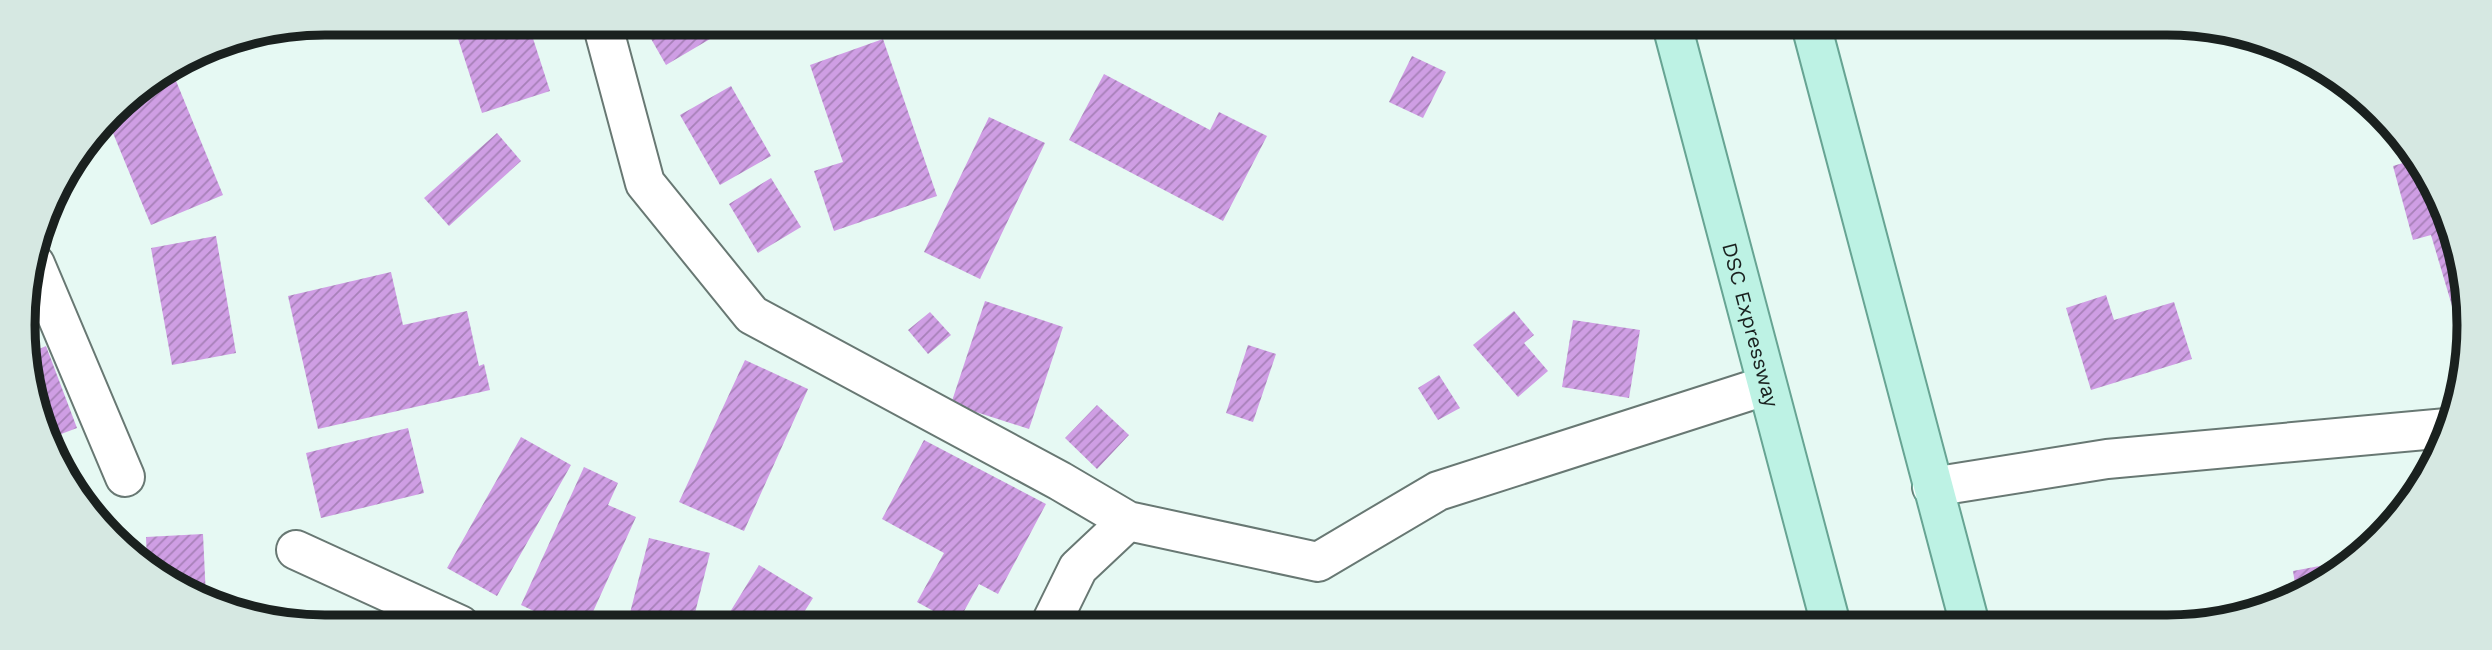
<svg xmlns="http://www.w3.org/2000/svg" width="2492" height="650" font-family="'Work Sans',sans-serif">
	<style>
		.building { fill: url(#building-hatch) }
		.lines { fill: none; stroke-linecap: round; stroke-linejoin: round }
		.minor-casing { stroke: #687873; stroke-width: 42 }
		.primary-casing { stroke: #67a493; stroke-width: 42 }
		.minor { stroke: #fff; stroke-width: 38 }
		.primary { stroke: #bdf2e4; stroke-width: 38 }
		.labels { text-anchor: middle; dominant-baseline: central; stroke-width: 7; stroke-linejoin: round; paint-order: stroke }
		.street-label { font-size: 21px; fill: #1a211f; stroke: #e6f9f3 }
		.rim { fill: none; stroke: #1a211f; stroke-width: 9 }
	</style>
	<defs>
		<pattern id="building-hatch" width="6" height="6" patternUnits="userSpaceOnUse" patternTransform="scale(1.75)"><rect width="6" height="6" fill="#cf9ee4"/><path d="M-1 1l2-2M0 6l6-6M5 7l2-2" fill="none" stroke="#a780b8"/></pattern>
	</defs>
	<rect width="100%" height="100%" fill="#e6f9f3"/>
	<path class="building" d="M 453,23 L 528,23 L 550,91 L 482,113 Z
		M 642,23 L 700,23 L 710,39 L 666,65 Z
		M 883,39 L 937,196 L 834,231 L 814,171 L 843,162 L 810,65 Z
		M 1412,56 L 1446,72 L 1423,118 L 1389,102 Z
		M 1104,74 L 1210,130 L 1219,112 L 1267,136 L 1223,221 L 1069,140 Z
		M 174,76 L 223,195 L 151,225 L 108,121 L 125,98 Z
		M 731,86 L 771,156 L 720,185 L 680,115 Z
		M 989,117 L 1045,143 L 980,279 L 924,252 Z
		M 497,133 L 521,161 L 449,226 L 424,198 Z
		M 2416,159 L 2459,247 L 2466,353 L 2431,235 L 2413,240 L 2393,166 Z
		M 771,178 L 801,227 L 758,253 L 729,204 Z
		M 216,236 L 236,353 L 172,365 L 151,248 Z
		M 391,272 L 403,325 L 467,311 L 479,366 L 484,364 L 490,390 L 318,429 L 288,296 Z
		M 2106,295 L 2114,320 L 2174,302 L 2192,359 L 2091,390 L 2066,308 Z
		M 985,301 L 1063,327 L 1029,429 L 951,404 Z
		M 1514,311 L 1534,335 L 1524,343 L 1548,371 L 1518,397 L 1473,345 Z
		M 930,312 L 951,335 L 928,354 L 908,330 Z
		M 1573,320 L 1640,330 L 1629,398 L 1562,387 Z
		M 1248,345 L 1276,354 L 1253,422 L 1226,413 Z
		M 46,346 L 77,428 L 48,439 L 39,422 L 30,353 Z
		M 745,360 L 808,389 L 744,531 L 679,502 Z
		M 1439,375 L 1460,408 L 1438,420 L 1418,388 Z
		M 1097,405 L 1129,435 L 1097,469 L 1065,438 Z
		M 408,428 L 424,493 L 321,518 L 306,453 Z
		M 521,437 L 571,465 L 497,596 L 447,568 Z
		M 924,440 L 1046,504 L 998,594 L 979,584 L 957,624 L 917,602 L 944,553 L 882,519 Z
		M 584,467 L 618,483 L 608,505 L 636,517 L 587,625 L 564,625 L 521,605 Z
		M 203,534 L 206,598 L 174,587 L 147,563 L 146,537 Z
		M 649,538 L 710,553 L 692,625 L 627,625 Z
		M 2351,560 L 2300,596 L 2297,597 L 2293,571 Z
		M 759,565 L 813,598 L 796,625 L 722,625 Z"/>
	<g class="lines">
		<defs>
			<path id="minor" d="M 602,23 L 645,183 L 752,315 L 1060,481 L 1128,521
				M 35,264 L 125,477
				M 1932,487 L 2107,459 L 2447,428
				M 296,550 L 460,625
				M 1050,625 L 1078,568 L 1128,521 L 1318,562 L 1438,491 L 1765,386"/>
			<g id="primary">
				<path id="s1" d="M 1672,25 L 1831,625"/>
				<path d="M 1811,25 L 1970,625"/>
			</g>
		</defs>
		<use href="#minor" class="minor-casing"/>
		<use href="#primary" class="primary-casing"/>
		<use href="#minor" class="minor"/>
		<use href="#primary" class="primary"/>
	</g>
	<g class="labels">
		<g class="street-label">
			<text stroke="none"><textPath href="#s1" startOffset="310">DSC Expressway</textPath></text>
		</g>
	</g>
	<path d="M0 0H2492V650H0ZM325 35H2167A290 290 0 0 1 2457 325V325A290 290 0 0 1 2167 615H325A290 290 0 0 1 35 325V325A290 290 0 0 1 325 35Z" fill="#d6e8e2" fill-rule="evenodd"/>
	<path class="rim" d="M325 35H2167A290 290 0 0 1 2457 325V325A290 290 0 0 1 2167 615H325A290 290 0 0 1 35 325V325A290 290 0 0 1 325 35Z"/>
</svg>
